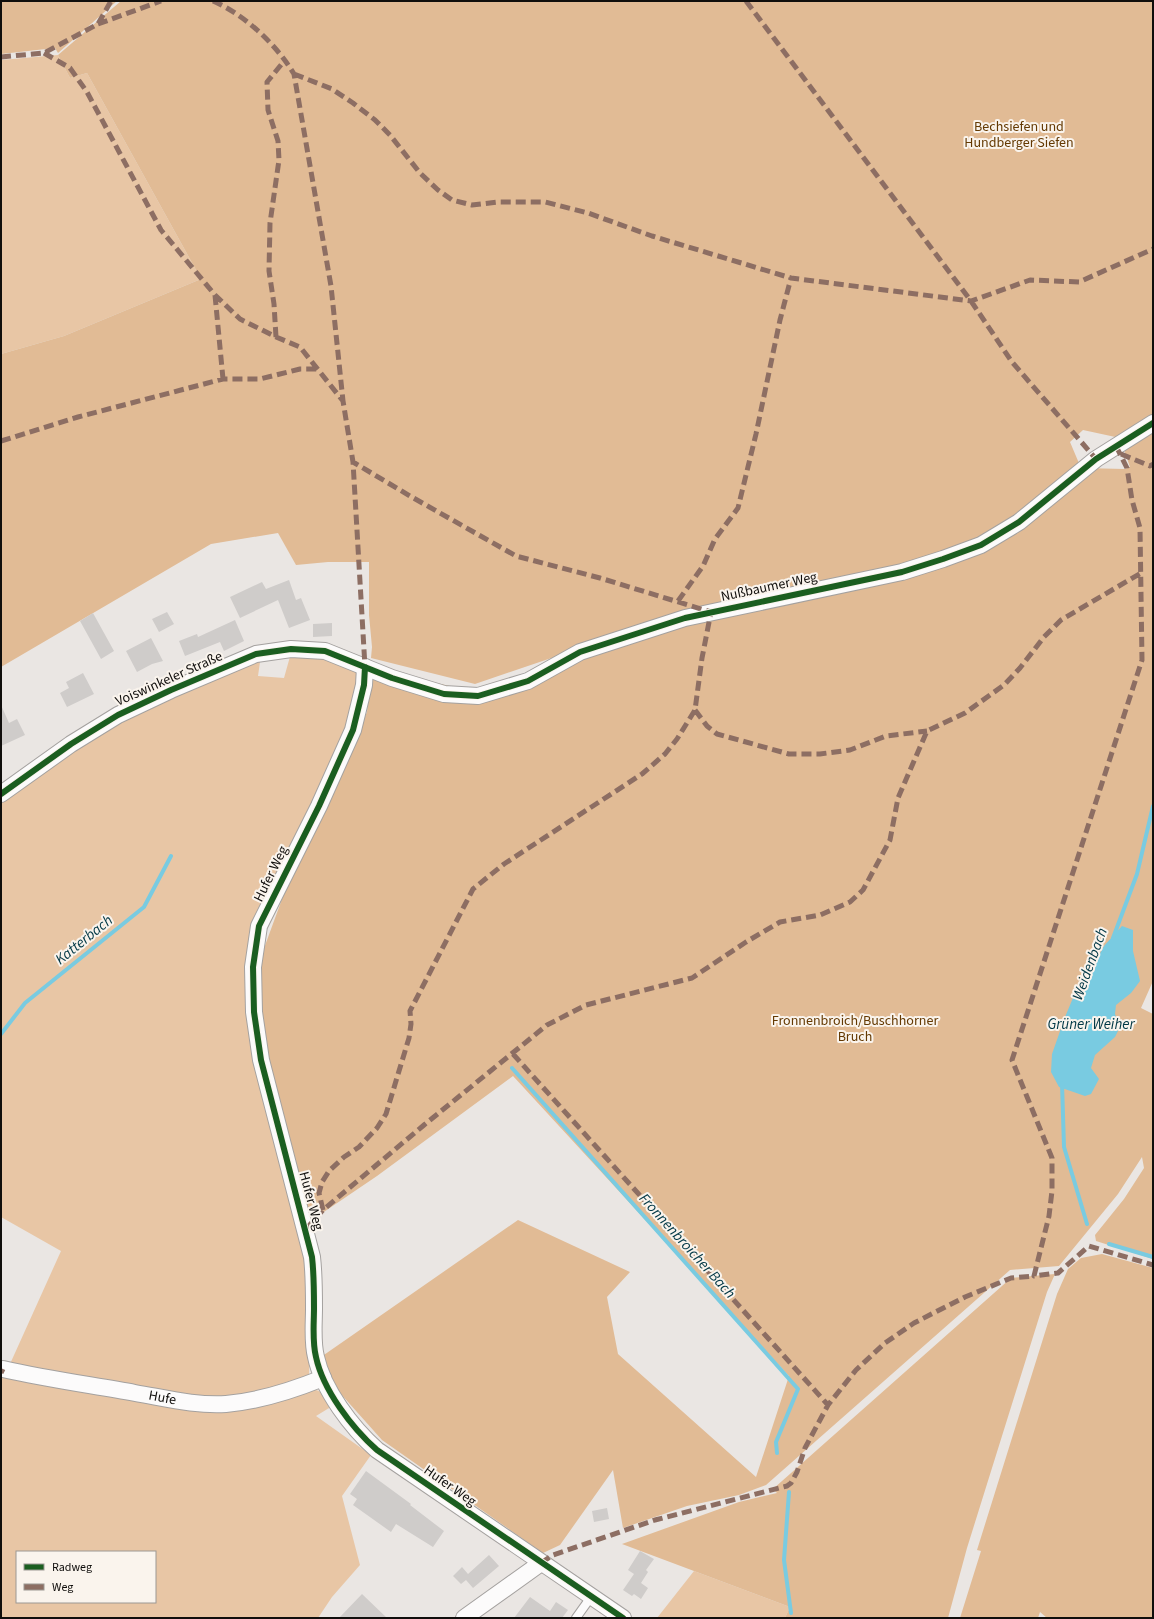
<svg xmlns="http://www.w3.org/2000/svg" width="1154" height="1619" font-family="'Source Sans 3',sans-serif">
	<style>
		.green { fill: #e8c6a5; fill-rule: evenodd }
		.forest { fill: #e1bb95; fill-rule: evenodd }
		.water { fill: #79cbe1 }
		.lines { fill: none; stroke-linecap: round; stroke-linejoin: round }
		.stream { stroke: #79cbe1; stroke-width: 4 }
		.building { fill: #cfccca }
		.lane-casing { stroke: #a4a19f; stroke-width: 10 }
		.street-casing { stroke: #a4a19f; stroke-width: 18 }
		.lane { stroke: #fcfbfb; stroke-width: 8 }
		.street { stroke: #fcfbfb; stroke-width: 16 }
		.quiet { stroke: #8d6e63; stroke-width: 5; stroke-dasharray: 10 5; stroke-linecap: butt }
		.cycleway-casing { stroke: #faf4ed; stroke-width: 8 }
		.cycleway { stroke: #1b5e20; stroke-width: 6 }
		.labels { text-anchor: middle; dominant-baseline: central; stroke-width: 4; stroke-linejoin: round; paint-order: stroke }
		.park-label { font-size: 14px; fill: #643902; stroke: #faf4ed }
		.street-label { font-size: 14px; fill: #100e0c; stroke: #faf4ed }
		.water-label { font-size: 15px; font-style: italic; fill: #003745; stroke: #faf4ed }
	</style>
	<rect width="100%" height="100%" fill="#eae6e3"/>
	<path class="green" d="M 58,55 L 70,78 L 87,73 L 201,279 L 64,336 L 1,354 L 1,60 Z
		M 291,653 L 363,664 L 355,707 L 255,947 L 306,1250 L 310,1344 L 309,1375 L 281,1390 L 202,1399 L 10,1364 L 61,1251 L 1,1217 L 1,802 L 19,791 L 67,750 L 123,714 L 232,669 L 260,662 L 258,676 L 284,678 Z
		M 7,1374 L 179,1403 L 311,1389 C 322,1390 327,1397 334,1405 L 316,1416 L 371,1455 L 342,1496 L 360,1565 L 332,1597 L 318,1618 L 1,1618 L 1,1379 ZM 17,1552 L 155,1552 L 155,1602 L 17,1602 Z
		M 694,1571 L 790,1607 L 785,1618 L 657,1618 Z"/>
	<path class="forest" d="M 1,1 L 117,1 L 58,53 L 55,48 L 1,54 Z
		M 121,1 L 1153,1 L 1153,981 L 1141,1008 L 1153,1014 L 1153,1259 L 1096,1241 L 1095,1235 L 1124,1199 L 1144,1168 L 1142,1157 L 1118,1194 L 1059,1266 L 1010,1270 L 766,1485 L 739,1495 L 687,1506 L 623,1528 L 613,1470 L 560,1545 L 543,1553 L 382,1440 L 340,1393 L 330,1378 L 321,1357 L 518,1220 L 630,1272 L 607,1297 L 618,1354 L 756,1477 L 789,1376 L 513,1076 L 377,1176 L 315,1218 L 308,1221 L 274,1087 L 263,1027 L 259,968 L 263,951 L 289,880 L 367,712 L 371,667 L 474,692 L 683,622 L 681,614 L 475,684 L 371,658 L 372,647 L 369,615 L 369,562 L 328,562 L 296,565 L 278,533 L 211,544 L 1,667 L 1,354 L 64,336 L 201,279 L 87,73 L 70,78 L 58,55 ZM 1083,430 L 1120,438 L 1130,467 L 1125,469 L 1081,468 L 1070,442 Z
		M 1102,1254 L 1153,1268 L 1153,1618 L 1047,1618 L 1040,1612 L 1038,1618 L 960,1618 L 981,1551 L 977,1550 L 1057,1294 L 1068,1269 L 1081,1258 Z
		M 1055,1274 L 1047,1292 L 967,1548 L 948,1618 L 785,1618 L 790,1607 L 622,1544 L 739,1502 L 777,1493 L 773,1489 L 1011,1278 Z"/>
	<path class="water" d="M 1122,926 L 1133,930 L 1133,951 L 1140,981 L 1131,993 L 1116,1005 L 1115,1014 L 1120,1027 L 1115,1037 L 1095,1055 L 1091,1068 L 1099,1079 L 1091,1094 L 1085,1096 L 1059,1087 L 1051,1072 L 1052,1054 L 1065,1017 L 1083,974 L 1092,968 L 1104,946 Z"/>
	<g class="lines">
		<path class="stream" d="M 1113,938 L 1137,874 L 1153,806
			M 1,1034 L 25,1003 L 144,907 L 171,856
			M 512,1068 L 798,1389 L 776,1442 L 777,1453
			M 1062,1083 L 1064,1147 L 1087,1224
			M 1109,1244 L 1153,1257
			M 789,1492 L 784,1560 L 791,1613"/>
	</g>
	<path class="building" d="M 289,580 L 296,600 L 301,598 L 310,620 L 289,628 L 278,600 L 240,618 L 230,597 L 262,582 L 266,589 Z
		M 167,612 L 174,624 L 159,632 L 152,619 Z
		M 93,613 L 114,651 L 101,659 L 80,621 Z
		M 235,620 L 244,641 L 224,651 L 220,642 L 185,656 L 179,641 L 197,634 L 198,637 Z
		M 332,623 L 332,636 L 313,637 L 313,624 Z
		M 151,638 L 163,661 L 152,664 L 137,672 L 126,651 Z
		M 83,673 L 94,694 L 67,707 L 60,693 L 69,688 L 66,682 Z
		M 1,705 L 9,723 L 17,719 L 25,735 L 1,746 Z
		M 366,1471 L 411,1504 L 410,1505 L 444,1531 L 433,1547 L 396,1524 L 391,1532 L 353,1505 L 357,1499 L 350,1494 Z
		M 607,1508 L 609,1519 L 594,1522 L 592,1511 Z
		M 640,1551 L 654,1559 L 646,1570 L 648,1572 L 641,1583 L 648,1588 L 641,1599 L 634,1594 L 632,1596 L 623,1590 L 634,1574 L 628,1570 Z
		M 489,1555 L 499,1566 L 473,1588 L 466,1580 L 461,1584 L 453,1576 L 462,1567 L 468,1574 Z
		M 362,1594 L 387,1618 L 339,1618 Z
		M 530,1597 L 550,1611 L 556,1602 L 568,1610 L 562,1618 L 514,1618 Z"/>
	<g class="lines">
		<defs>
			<path id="lane" d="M 576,1618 L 591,1597"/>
			<g id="street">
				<path d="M 365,667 L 364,685 L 353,730 L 319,806 L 259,926 L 253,967 L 254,1012 L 261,1060 L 312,1257 C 314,1274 314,1291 314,1308 C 314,1324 312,1342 316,1357 C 323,1390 352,1428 377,1450 L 623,1618"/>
				<path d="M 1,794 L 71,744 L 118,715 L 171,690 L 256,654 L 291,649 L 325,651 L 392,678 L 444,694 L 478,696 L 528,681 L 580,652 L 685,618 L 902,572 L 943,559 L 981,545 L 1019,522 L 1096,459 L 1153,423"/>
				<path id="s1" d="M 3,1369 C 47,1379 91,1385 135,1393 C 165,1398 196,1406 226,1404 C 260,1401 291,1391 323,1378"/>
				<path d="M 464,1618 L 541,1563"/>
			</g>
		</defs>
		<use href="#lane" class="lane-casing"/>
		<use href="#street" class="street-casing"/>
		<use href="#lane" class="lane"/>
		<use href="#street" class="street"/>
		<path class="quiet" d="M 213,1 C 245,15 276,44 294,74 L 331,286 L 343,401
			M 746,1 L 971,301 L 1012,362 L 1096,459
			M 98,24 L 161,1
			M 44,53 L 70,68 L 87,92 L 161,230 L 215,295 L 240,319 L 276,337 L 300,347 L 343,401 L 353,462 L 365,667
			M 1,57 L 44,53 L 98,24 L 111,1
			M 294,74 L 332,89 L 353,103 L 375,120 L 390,135 L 420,173 L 438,190 L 452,200 L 472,205 L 498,202 L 545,202 L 588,213 L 652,236 L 791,278 L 971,301 L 1030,280 L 1079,282 L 1153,249
			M 215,295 L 223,379
			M 276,337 L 274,304 L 269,271 L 270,223 L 279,160 L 278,141 L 268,110 L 267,82 L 285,60
			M 1,441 L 78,417 L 223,379 L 260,379 L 300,369 L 319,369
			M 1116,446 L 1127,468 L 1132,500 L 1140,528 L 1142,660 L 1012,1060 L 1052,1158 L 1052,1191 L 1049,1216 L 1034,1276 L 1058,1273 L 1089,1246 L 1153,1265
			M 1121,454 L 1150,466 L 1153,464
			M 678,601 L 703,566 L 715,539 L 738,508 L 756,434 L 780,320 L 791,278
			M 695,710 L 707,726 L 717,734 L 789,754 L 820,754 L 850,750 L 886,736 L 927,731
			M 513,1054 L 828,1405
			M 323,1210 L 319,1193 L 322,1182 L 329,1171 L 344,1157 L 359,1147 L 377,1128 L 386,1114 L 409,1038 L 411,1024 L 410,1011 L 473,889 L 504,864 L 642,774 L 665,754 L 677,739 L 695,710 L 702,658 L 711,612 L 600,578 L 516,556 L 410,496 L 353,462
			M 306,1229 L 323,1210 L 424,1125 L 547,1025 L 586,1005 L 692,978 L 746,942 L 780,922 L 820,915 L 850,902 L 863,890 L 890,840 L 898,798 L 927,731 L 965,713 L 1004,685 L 1020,668 L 1044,637 L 1061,620 L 1141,573
			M 1,1373 L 3,1369
			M 541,1563 L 553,1555 L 655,1520 L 787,1486 L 791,1483 L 797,1472 L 805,1448 L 828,1405 L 856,1370 L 885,1343 L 914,1323 L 965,1297 L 1011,1278 L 1034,1276"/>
		<defs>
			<path id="cycleway" d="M 365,667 L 364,685 L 353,730 L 319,806 L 259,926 L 253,967 L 254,1012 L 261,1060 L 312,1257 C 314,1274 314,1291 314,1308 C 314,1324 312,1342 316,1357 C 323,1390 352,1428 377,1450 L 623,1618
				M 1,794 L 71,744 L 118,715 L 171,690 L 256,654 L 291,649 L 325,651 L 392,678 L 444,694 L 478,696 L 528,681 L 580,652 L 685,618 L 902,572 L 943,559 L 981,545 L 1019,522 L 1096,459 L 1153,423"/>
		</defs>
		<use href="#cycleway" class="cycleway-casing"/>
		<use href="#cycleway" class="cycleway"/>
	</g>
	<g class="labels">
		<g class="park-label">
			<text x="1019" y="127">Bechsiefen und<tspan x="1019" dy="16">Hundberger Siefen</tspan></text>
			<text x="855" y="1021">Fronnenbroich/Buschhorner<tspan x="855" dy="16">Bruch</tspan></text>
		</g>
		<g class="street-label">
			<text transform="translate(769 587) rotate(-12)">Nußbaumer Weg</text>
			<text transform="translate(169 679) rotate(-24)">Voiswinkeler Straße</text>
			<text transform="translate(271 874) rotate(-64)">Hufer Weg</text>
			<text transform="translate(311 1201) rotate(75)">Hufer Weg</text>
			<text stroke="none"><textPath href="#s1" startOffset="162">Hufe</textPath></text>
			<text transform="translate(450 1486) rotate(35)">Hufer Weg</text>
		</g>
		<g class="water-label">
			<text transform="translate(84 940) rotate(-39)">Katterbach</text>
			<text transform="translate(1090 964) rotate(-70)">Weidenbach</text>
			<text x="1091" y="1024">Grüner Weiher</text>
			<text transform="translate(687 1246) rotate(48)">Fronnenbroicher Bach</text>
		</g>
	</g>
	<rect width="1154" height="1619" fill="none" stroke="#100e0c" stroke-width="4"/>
	<rect x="16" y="1551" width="140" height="52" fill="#faf4ed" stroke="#9c9893"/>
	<rect x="24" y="1564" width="20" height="6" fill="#1b5e20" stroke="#9c9893"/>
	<text x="52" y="1571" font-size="12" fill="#100e0c">Radweg</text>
	<rect x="24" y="1584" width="20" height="6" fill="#8d6e63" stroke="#9c9893"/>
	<text x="52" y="1591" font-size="12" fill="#100e0c">Weg</text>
</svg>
